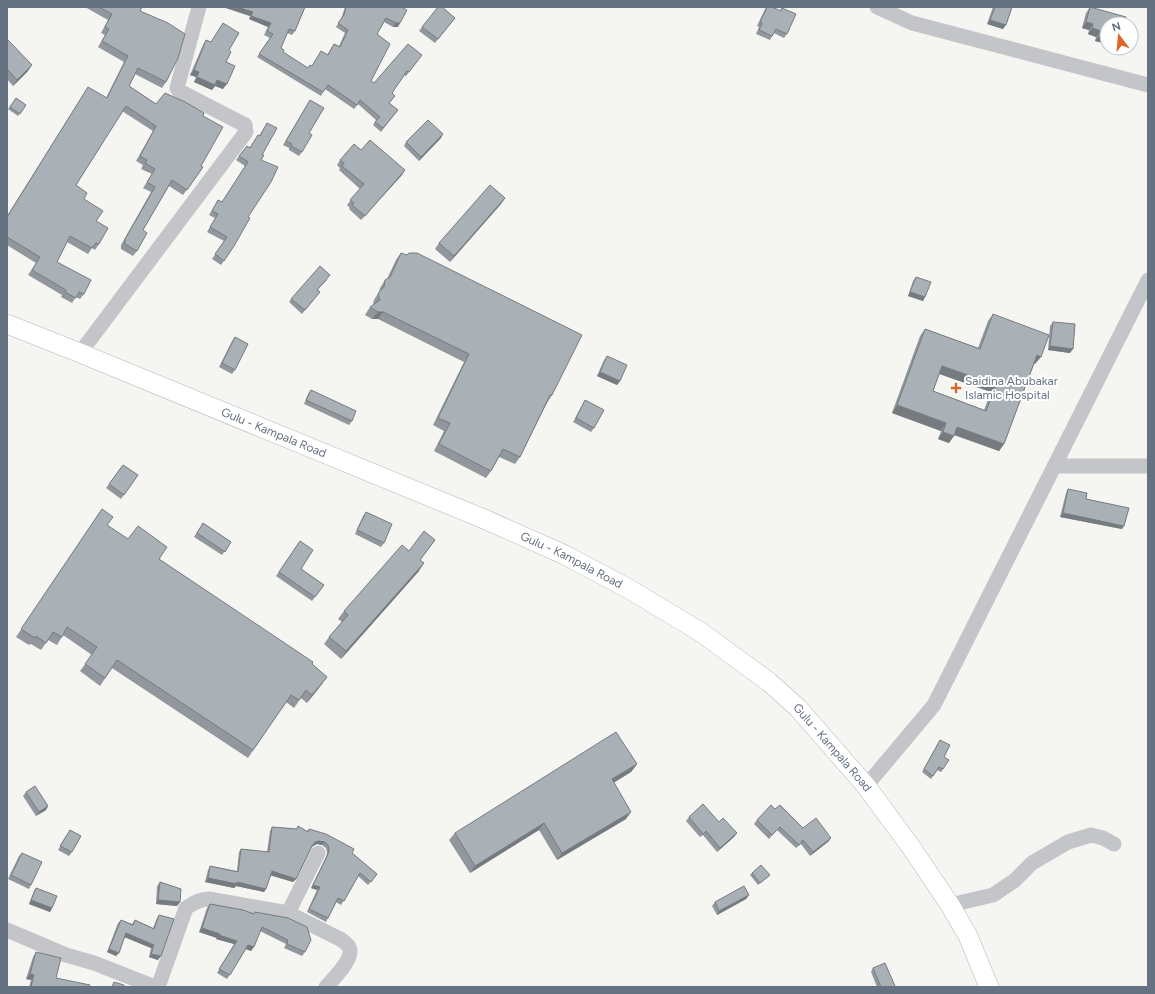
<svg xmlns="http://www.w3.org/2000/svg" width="1155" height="994" font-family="Figtree,sans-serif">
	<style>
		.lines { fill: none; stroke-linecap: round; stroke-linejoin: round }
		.major-casing { stroke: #b3b7bb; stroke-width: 20 }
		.minor { stroke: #c3c5c9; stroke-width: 15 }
		.major { stroke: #fff; stroke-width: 19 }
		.wall { fill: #91979d; fill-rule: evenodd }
		.shaded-wall { fill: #767b7f }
		.building { fill: #a9b0b6; stroke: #767b7f; fill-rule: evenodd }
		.poi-dot { fill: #de6528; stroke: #fff; stroke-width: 1.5 }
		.labels { text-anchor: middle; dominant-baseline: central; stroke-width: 4; stroke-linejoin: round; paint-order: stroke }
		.poi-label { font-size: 12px; fill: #657282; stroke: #fff; text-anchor: start }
		.street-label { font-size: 12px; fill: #657282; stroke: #fff }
	</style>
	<rect width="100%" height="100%" fill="#f5f5f2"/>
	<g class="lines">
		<defs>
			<g id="major">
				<path id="s1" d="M 7,324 L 80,353 L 484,519 L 565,555 L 629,589 L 702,633 L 769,682 L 798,708 L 866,786 L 911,847 L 950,905 L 968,936 L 989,987"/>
			</g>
		</defs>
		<use href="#major" class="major-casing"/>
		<path class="minor" d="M 877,7 L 912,23 L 1148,85
			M 80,353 L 246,132 L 245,125 L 179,91 L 177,88 L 199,7
			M 1055,466 L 1148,466
			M 866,786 L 934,705 L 1148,280
			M 318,853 L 288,913 L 342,940 C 344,942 347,944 349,947 C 355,958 333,979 326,987
			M 950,905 L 993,895 L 1014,881 L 1032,863 L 1068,842 L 1091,835 L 1103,838 L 1114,844
			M 7,930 L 66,955 L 94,963 L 155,987
			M 158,987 L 186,908 C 193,903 200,899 209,899 L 288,913"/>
		<use href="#major" class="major"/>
	</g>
	<path class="wall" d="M 85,7 L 142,7 L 140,11 L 166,82 L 162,88 L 135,74 L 129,86 L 156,104 L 203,116 L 201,166 L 203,167 L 183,195 L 169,186 L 143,230 L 137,251 L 133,256 L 121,249 L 121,245 L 151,192 L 143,188 L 152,174 L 141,169 L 143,165 L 136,161 L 153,131 L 122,111 L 76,185 L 96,221 L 99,244 L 95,250 L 92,248 L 88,254 L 67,242 L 57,262 L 84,294 L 80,299 L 76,297 L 72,303 L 61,297 L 62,295 L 28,275 L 36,263 L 7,245 L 7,216 L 88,87 L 106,98 L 124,62 L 98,47 L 105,35 L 101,33 L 108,20 Z
		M 223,7 L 305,7 L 295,31 L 292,35 L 287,33 L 281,48 L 283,52 L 308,68 L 327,55 L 334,44 L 339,46 L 345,33 L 336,27 L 341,19 L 345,7 L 401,7 L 398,27 L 393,27 L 384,22 L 377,34 L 371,81 L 374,83 L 422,55 L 406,76 L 404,75 L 392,93 L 392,100 L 389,103 L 398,110 L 381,132 L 373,125 L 376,120 L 358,104 L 354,109 L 325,89 L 321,96 L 257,57 L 270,38 L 264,35 L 268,27 L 249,19 L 250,16 Z
		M 766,7 L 772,7 L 780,11 L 782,8 L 787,34 L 784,38 L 774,33 L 770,40 L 756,34 L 759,27 L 757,26 Z
		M 993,7 L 1012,7 L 1003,29 L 987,24 Z
		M 1090,7 L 1107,24 L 1107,44 L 1095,41 L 1096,37 L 1088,34 L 1089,30 L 1082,28 L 1086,13 Z
		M 455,18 L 435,43 L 419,31 L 422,27 Z
		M 7,39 L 28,71 L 13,86 L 7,79 Z
		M 206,40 L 229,50 L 226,62 L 223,89 L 215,86 L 212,90 L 194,82 L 196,77 L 190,75 L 203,45 Z
		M 16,98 L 26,105 L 18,116 L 8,109 Z
		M 310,100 L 309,133 L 302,152 L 299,156 L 289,150 L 289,148 L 283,145 Z
		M 267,123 L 262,155 L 248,217 L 234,246 L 221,265 L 212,259 L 224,241 L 207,232 L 215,218 L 209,215 L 218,200 L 222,202 L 245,166 L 236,160 L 247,146 L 250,147 L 258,135 L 259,136 Z
		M 441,138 L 419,161 L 404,146 L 406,142 Z
		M 361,150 L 402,175 L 361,220 L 349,209 L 350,208 L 347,205 L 360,189 L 339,170 L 340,168 L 337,165 L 340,160 Z
		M 505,198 L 501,204 L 450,262 L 435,249 L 439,243 Z
		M 401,253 L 552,395 L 547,403 L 520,457 L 515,464 L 499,457 L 491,471 L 486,478 L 434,451 L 444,431 L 433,425 L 464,362 L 378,319 L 372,319 L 365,315 L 370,307 L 374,305 L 373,303 L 374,300 L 379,292 L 380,288 L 385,280 L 387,279 L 396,260 Z
		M 916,277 L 925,297 L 923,301 L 908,296 L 913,281 Z
		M 328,279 L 317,290 L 320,292 L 302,314 L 289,302 L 291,299 Z
		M 993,314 L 1035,364 L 1034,364 L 1004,444 L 999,451 L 954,435 L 949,443 L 938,439 L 941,431 L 892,413 L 920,336 L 925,329 L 978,348 L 988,321 ZM 939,374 L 991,392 L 984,410 L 933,391 Z
		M 1053,322 L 1070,353 L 1048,350 L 1050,326 Z
		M 235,337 L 235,370 L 232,374 L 219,367 L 232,341 Z
		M 607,356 L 620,381 L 617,385 L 597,376 L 604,360 Z
		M 311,390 L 352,421 L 349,425 L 304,404 L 308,394 Z
		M 585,400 L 594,428 L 591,432 L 573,422 Z
		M 123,465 L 138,475 L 121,499 L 106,488 Z
		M 1068,489 L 1086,499 L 1122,529 L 1060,517 L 1066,493 Z
		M 102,509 L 107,525 L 159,559 L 312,664 L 327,677 L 322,684 L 307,703 L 301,698 L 294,708 L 286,702 L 248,758 L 112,668 L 100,686 L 80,671 L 92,655 L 63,635 L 57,645 L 48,640 L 41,650 L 31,644 L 29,645 L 16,637 Z
		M 366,512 L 384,543 L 381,547 L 355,534 L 363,516 Z
		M 203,523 L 231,542 L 222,555 L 194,537 Z
		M 435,540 L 420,560 L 419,571 L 341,659 L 324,644 L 329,637 L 342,622 L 338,619 L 344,611 L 409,551 Z
		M 300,541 L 301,569 L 324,585 L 312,601 L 276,576 Z
		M 940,740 L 944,757 L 943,769 L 941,772 L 937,770 L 931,779 L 922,772 Z
		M 637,764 L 631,772 L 614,782 L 626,819 L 557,860 L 539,830 L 470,873 L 449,840 L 455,833 Z
		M 26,792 L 48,806 L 46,810 L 36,816 L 23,796 Z
		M 775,809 L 803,828 L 829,841 L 810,856 L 801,844 L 796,848 L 777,830 L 769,839 L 754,824 L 757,820 Z
		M 689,817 L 719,822 L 737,833 L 734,837 L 717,852 L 703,835 L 700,837 L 686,821 Z
		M 298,826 L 307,831 L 309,829 L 352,853 L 377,874 L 368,885 L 358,876 L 341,905 L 336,902 L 326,922 L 307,912 L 317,890 L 311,888 L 326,857 L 327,853 L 326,848 L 322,845 L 317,844 L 313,846 L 312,847 L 296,879 L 293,882 L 271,875 L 264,892 L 236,886 L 234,888 L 205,882 L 208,870 L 210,866 L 237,871 L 239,852 L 241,849 L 267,852 L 270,831 L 272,827 L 296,829 Z
		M 70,830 L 72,852 L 69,856 L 58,850 Z
		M 22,853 L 31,885 L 29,889 L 8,879 L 19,856 Z
		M 752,873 L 768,877 L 758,885 L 750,875 Z
		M 160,882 L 180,902 L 177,906 L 156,904 L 157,886 Z
		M 36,888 L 52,908 L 50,912 L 29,904 L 34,891 Z
		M 749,895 L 746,899 L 717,915 L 712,906 L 715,902 Z
		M 210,904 L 254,914 L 255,912 L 305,952 L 302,956 L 284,948 L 286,944 L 260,931 L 251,951 L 246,949 L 227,979 L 217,973 L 234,944 L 216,939 L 217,938 L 199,932 L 207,908 Z
		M 159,915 L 158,960 L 149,957 L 151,948 L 125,937 L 116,956 L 107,952 L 118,923 L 121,920 L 132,924 L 135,920 L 153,928 L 157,918 Z
		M 36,952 L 56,978 L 89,987 L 29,987 L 31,980 L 26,979 L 33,957 Z
		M 873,968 L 895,986 L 895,987 L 877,987 L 871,972 Z"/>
	<path class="shaded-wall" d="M 223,7 L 237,7 L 253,12 L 250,16 Z
		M 251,16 L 271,23 L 268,27 L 249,19 Z
		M 990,20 L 1006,25 L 1003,29 L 987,24 Z
		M 1086,22 L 1093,24 L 1089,30 L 1082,28 Z
		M 396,23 L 400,23 L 398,27 L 393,27 Z
		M 1092,28 L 1101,31 L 1096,37 L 1088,34 Z
		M 1099,35 L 1107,37 L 1107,44 L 1095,41 Z
		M 32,65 L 28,71 L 13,86 L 17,80 Z
		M 194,70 L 199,72 L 196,77 L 190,75 Z
		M 197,77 L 217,80 L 227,84 L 223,89 L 215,86 L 212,90 L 194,82 Z
		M 443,134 L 441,138 L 419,161 L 421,157 Z
		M 405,170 L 402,175 L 361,220 L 365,216 Z
		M 505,198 L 501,204 L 450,262 L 454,256 Z
		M 910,292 L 925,297 L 923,301 L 908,296 Z
		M 378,312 L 383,312 L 378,319 L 372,319 Z
		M 1050,346 L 1073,349 L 1070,353 L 1048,350 Z
		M 1037,355 L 1041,357 L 1035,364 L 1031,363 Z
		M 942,366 L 996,385 L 991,392 L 937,373 Z
		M 600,372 L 620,381 L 617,385 L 597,376 Z
		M 897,405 L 946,423 L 941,431 L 892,413 Z
		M 957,427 L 1004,444 L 999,451 L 952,434 Z
		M 943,432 L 954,436 L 949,443 L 938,439 Z
		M 1063,513 L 1124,526 L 1122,529 L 1060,517 Z
		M 424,563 L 419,571 L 341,659 L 346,651 Z
		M 327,677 L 322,684 L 307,703 L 312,695 Z
		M 637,764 L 631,772 L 607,787 L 612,779 Z
		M 48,806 L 46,810 L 36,816 L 39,812 Z
		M 631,812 L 626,819 L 557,860 L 562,853 Z
		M 544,823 L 539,830 L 470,873 L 475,866 Z
		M 737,833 L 734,837 L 717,852 L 720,848 Z
		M 831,838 L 829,841 L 810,856 L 813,852 Z
		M 319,841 L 325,842 L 322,845 L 317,844 L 313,846 L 310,849 L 315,842 Z
		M 272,871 L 296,879 L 293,882 L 269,875 Z
		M 208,878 L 237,882 L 266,889 L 264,892 L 236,886 L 234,888 L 205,882 Z
		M 313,885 L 320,887 L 317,890 L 311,888 Z
		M 749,895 L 746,899 L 717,915 L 719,911 Z
		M 31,900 L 52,908 L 50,912 L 29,904 Z
		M 158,900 L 180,902 L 177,906 L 156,904 Z
		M 202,928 L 220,934 L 217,938 L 199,932 Z
		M 126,933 L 154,945 L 151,948 L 124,937 Z
		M 219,935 L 237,941 L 234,944 L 216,939 Z
		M 248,945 L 254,947 L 251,951 L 246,949 Z
		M 109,949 L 119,953 L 116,956 L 107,952 Z
		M 151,954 L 161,956 L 158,960 L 149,957 Z
		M 30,974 L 34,975 L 31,980 L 26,979 Z"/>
	<path class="building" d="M 99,7 L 142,7 L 140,11 L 168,23 L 185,34 L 178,58 L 166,82 L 138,68 L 129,86 L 156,104 L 165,93 L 185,102 L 204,113 L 203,116 L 223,127 L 201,166 L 203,167 L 187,190 L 172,180 L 143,230 L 147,233 L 137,251 L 125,244 L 125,239 L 155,187 L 147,182 L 155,169 L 145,163 L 147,160 L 140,156 L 156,126 L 126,106 L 76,185 L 87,193 L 84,199 L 103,211 L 96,221 L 108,228 L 99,244 L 96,243 L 92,248 L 70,236 L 57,262 L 91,280 L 84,294 L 79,292 L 76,298 L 65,292 L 66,290 L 32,270 L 40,257 L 7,237 L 7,217 L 88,87 L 107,98 L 128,56 L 102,41 L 109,29 L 105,27 L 112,14 Z
		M 237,7 L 305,7 L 295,31 L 289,29 L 281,48 L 284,50 L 283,52 L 308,68 L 310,65 L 312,66 L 321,51 L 328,55 L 334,44 L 340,47 L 348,30 L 338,23 L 344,15 L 346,7 L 401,7 L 407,10 L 400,23 L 396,23 L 386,18 L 377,34 L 390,44 L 371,81 L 374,83 L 408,44 L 422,55 L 409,72 L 407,71 L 392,93 L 395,96 L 389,103 L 398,110 L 383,128 L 375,122 L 380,117 L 360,100 L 357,105 L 328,85 L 323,92 L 259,54 L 273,34 L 267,31 L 271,23 L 251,16 L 253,12 Z
		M 438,7 L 442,7 L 455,18 L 438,39 L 422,27 Z
		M 767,7 L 772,7 L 781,11 L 782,8 L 796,14 L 787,34 L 776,29 L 772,36 L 759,30 L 762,23 L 760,22 Z
		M 995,7 L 1012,7 L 1006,25 L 990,20 Z
		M 1090,7 L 1126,17 L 1124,24 L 1107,24 L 1107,37 L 1099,35 L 1101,31 L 1092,28 L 1093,24 L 1086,22 Z
		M 223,23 L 239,33 L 229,50 L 231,52 L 226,62 L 235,66 L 227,84 L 217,80 L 215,85 L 197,77 L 199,72 L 194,70 L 206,40 L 211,42 Z
		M 7,39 L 32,65 L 17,80 L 7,69 Z
		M 16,98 L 26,105 L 20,114 L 10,107 Z
		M 310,100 L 324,108 L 309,133 L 312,135 L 302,152 L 291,146 L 292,144 L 286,141 Z
		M 428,120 L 443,134 L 421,157 L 406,142 Z
		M 267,123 L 277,128 L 262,155 L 264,155 L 261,160 L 278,167 L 271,182 L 248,217 L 250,218 L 234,246 L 224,261 L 215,254 L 227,237 L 210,227 L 218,214 L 212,211 L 218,200 L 222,202 L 248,162 L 239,156 L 247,146 L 250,148 L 258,135 L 260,136 Z
		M 370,140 L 405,170 L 365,216 L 352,205 L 354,203 L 350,200 L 364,184 L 342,166 L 344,163 L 340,160 L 354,144 L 361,150 Z
		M 490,185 L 505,198 L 454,256 L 439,243 Z
		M 401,253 L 407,255 L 409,253 L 417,253 L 582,335 L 552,395 L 550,395 L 520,457 L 503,449 L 491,471 L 439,444 L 450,423 L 438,418 L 469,354 L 383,312 L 378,312 L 370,307 L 380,300 L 378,295 L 379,292 L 384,287 L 385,280 L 390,277 Z
		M 320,266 L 330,275 L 317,290 L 320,292 L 305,310 L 291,299 Z
		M 916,277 L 931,282 L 925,297 L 910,292 Z
		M 993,314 L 1049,335 L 1041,357 L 1037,355 L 1004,444 L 957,427 L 954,436 L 943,432 L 946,423 L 897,405 L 925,329 L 980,349 ZM 942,366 L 996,385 L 986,411 L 933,391 Z
		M 1053,322 L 1075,324 L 1073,349 L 1050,346 Z
		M 235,337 L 248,344 L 235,370 L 222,363 Z
		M 607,356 L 627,365 L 620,381 L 600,372 Z
		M 311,390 L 356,411 L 352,421 L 306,400 Z
		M 585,400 L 604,410 L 594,428 L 576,418 Z
		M 123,465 L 138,475 L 124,495 L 109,484 Z
		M 1068,489 L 1087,493 L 1086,499 L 1129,508 L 1124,526 L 1063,513 Z
		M 102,509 L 113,517 L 107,525 L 128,539 L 138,526 L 167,547 L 159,559 L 313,662 L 312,664 L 327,677 L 312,695 L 306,690 L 299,700 L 291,695 L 253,750 L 117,660 L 105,678 L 85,664 L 97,647 L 67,627 L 62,637 L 53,632 L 46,643 L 36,636 L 35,638 L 21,629 Z
		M 366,512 L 392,524 L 384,543 L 357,530 Z
		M 203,523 L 231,542 L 225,552 L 197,533 Z
		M 424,531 L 435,540 L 420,560 L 424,563 L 346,651 L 329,637 L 348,615 L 344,611 L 402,545 L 409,551 Z
		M 300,541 L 313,550 L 301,569 L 324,585 L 315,597 L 279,572 Z
		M 616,732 L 637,764 L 612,779 L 631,812 L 562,853 L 544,823 L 475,866 L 455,833 Z
		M 940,740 L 950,745 L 944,757 L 949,760 L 943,769 L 939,767 L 933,776 L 924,769 Z
		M 35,786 L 48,806 L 39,812 L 26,792 Z
		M 703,804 L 719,822 L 723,818 L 737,833 L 720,848 L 706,831 L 703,834 L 689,817 Z
		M 771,805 L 775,809 L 780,805 L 803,828 L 816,818 L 831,838 L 813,852 L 803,840 L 799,845 L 780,827 L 772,835 L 757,820 Z
		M 298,826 L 308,832 L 309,829 L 326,834 L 354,849 L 352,853 L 377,874 L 371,882 L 360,873 L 344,901 L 338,898 L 328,918 L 309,909 L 320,887 L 313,885 L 328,854 L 329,849 L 328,845 L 325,842 L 319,841 L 315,842 L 312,846 L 296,879 L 272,871 L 266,889 L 237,882 L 237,884 L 208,878 L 210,866 L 238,872 L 241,849 L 269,852 L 272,827 L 297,829 Z
		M 70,830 L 81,836 L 72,852 L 60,846 Z
		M 22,853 L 42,862 L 31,885 L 11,875 Z
		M 761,865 L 770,875 L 760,883 L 752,873 Z
		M 160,882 L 181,889 L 180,902 L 158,900 Z
		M 744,886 L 749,895 L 719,911 L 715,902 Z
		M 36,888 L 57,896 L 52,908 L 31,900 Z
		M 210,904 L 243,910 L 254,914 L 255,912 L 288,918 L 307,927 L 311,940 L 305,952 L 287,944 L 288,940 L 262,927 L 254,947 L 248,945 L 230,975 L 219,969 L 237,941 L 219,935 L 220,934 L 202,928 Z
		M 159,915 L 174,919 L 161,956 L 151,954 L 154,945 L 126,933 L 119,953 L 109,949 L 121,920 L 133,925 L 135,920 L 154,929 Z
		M 36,952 L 61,958 L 56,978 L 90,985 L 89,987 L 35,987 L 31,986 L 34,975 L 30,974 Z
		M 885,963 L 895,986 L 894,987 L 881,987 L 873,968 Z
		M 114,982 L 124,985 L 124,987 L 112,987 Z"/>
	<path class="poi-dot" d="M954 382h4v4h4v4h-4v4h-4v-4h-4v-4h4z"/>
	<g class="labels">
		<g class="poi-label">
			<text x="965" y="381">Saidina Abubakar<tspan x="965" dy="14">Islamic Hospital</tspan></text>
		</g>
		<g class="street-label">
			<text stroke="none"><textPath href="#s1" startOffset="288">Gulu - Kampala Road</textPath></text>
			<text stroke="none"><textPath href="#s1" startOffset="612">Gulu - Kampala Road</textPath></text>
			<text stroke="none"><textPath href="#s1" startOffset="936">Gulu - Kampala Road</textPath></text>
		</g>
	</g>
	<rect width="1155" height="994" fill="none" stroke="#657282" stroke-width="16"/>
	<g transform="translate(1119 36) rotate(344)"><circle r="19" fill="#ffffff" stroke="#c1c7cd"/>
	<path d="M0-3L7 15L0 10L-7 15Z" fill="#de6528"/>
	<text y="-6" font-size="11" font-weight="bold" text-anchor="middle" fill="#657282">N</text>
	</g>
</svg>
